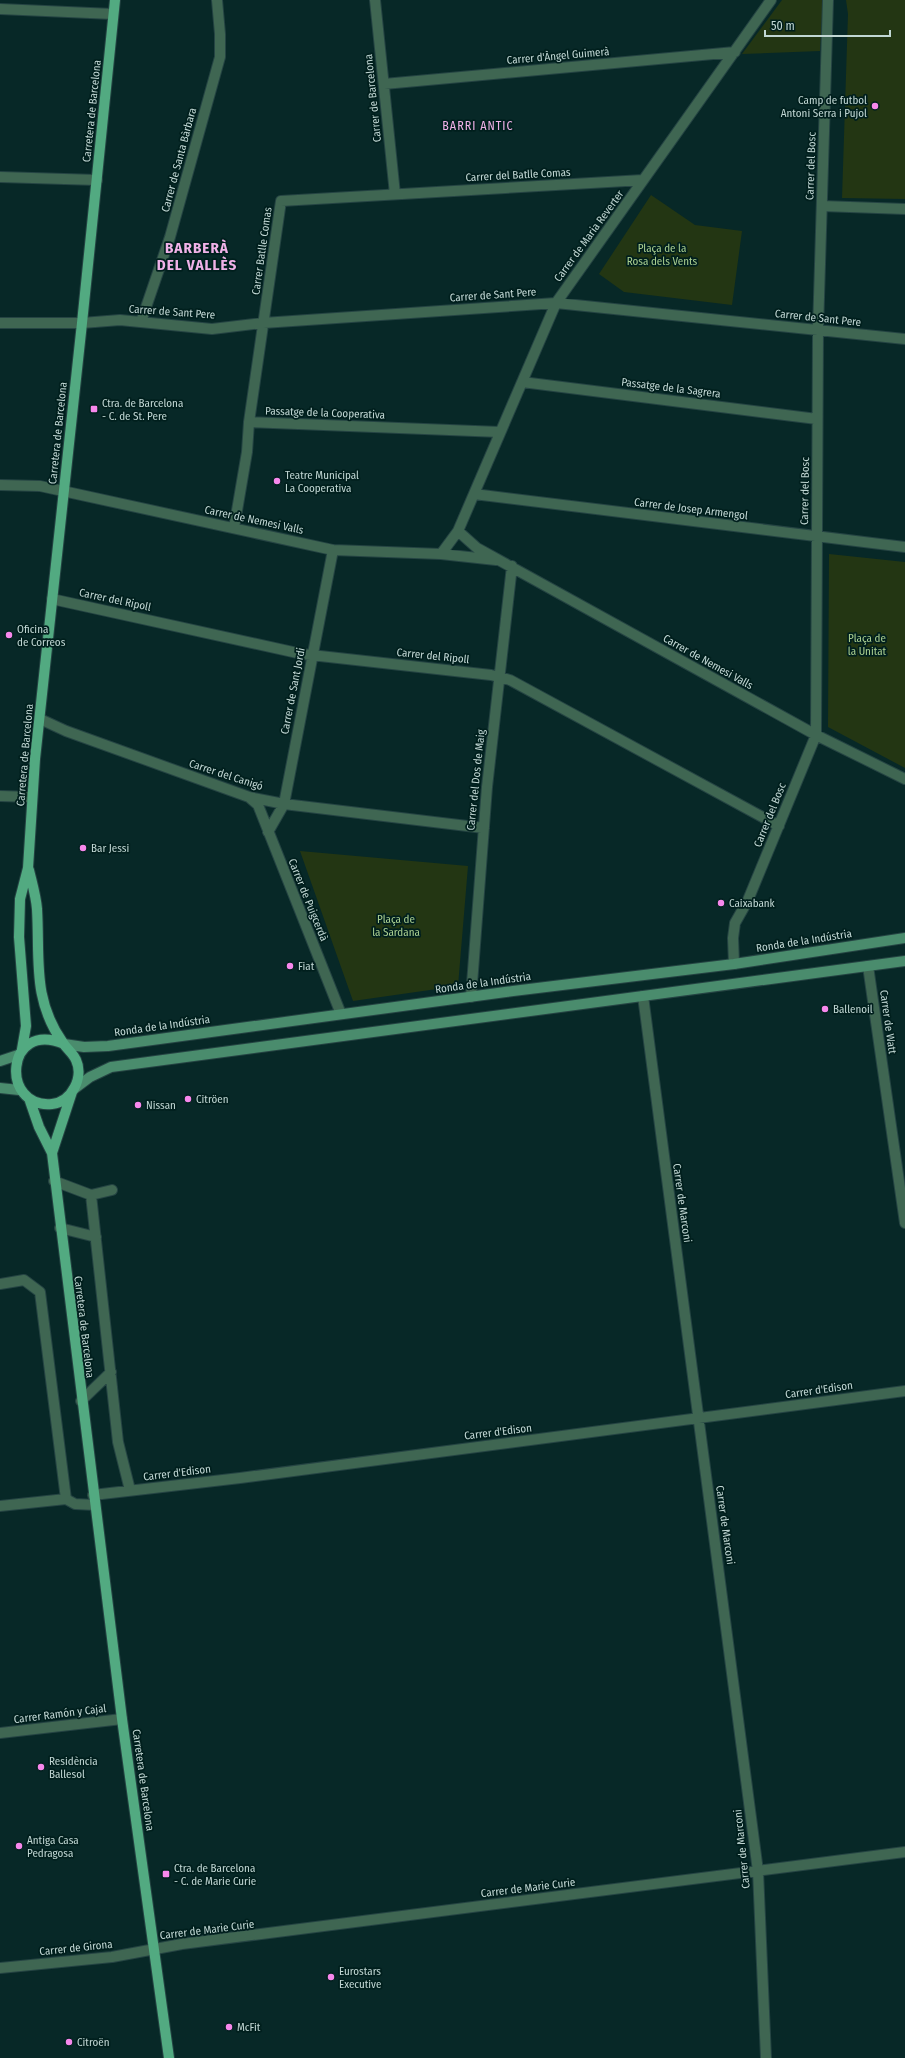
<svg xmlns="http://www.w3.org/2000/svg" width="905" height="2058" font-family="'Fira Sans Condensed',sans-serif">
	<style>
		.green { fill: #233613 }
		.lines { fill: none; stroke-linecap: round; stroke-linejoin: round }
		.street-casing { stroke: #254443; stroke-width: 12 }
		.secondary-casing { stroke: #254443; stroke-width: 12 }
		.primary-casing { stroke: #254443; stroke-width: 12 }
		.street { stroke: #3f6652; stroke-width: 10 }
		.secondary { stroke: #4a8c6d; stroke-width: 10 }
		.primary { stroke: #52aa81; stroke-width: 10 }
		.poi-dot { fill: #f788ec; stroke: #001f1d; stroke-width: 1.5 }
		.labels { text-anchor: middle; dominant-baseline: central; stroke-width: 3.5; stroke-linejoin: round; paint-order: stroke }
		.street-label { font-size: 11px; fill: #c1d7d4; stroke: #001f1d }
		.poi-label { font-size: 11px; fill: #c1d7d4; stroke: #001f1d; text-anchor: start }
		.park-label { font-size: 11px; fill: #aacf90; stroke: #001f1d }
		.neighbourhood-label { font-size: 12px; letter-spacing: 1px; fill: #f0b2e8; stroke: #001f1d }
		.district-label { font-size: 15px; font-weight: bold; letter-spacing: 1px; fill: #f0b2e8; stroke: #001f1d }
	</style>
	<rect width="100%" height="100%" fill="#072827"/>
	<path class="green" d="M 782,0 L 823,0 L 820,51 L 742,54 Z
		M 846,0 L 905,0 L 905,199 L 842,198 L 848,14 Z
		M 651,195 L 695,225 L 742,231 L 732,305 L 624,292 L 599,274 Z
		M 829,554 L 905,562 L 905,768 L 828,727 Z
		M 300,851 L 468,866 L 458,986 L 353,1001 Z"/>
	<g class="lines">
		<defs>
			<path id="street" d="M 375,0 L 395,194
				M 0,9 L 113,14
				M 384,84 L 735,52
				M 0,177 L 97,180
				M 822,206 L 905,209
				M 141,322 L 170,237 L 220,57 L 220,34 L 217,0
				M 0,323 L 82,323 L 120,320 L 212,329 L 263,323 L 556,303 L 905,339
				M 522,382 L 817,419
				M 500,432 L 249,422 L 281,201 L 643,180
				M 0,485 L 40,486 L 333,550 L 441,554 L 496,560
				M 474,494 L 905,547
				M 234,528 L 247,452 L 249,422
				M 458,531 L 556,303 L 771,0
				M 441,554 L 458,531 L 477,548 L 816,735 L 905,779
				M 52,599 L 302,654 L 491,675 L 510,680 L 779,826
				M 40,719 L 66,731 L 249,797 L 284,804 L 484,828
				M 0,796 L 32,797
				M 250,798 L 258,805 L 341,1014
				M 268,832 L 284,804 L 333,550
				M 734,964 L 733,938 L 735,923 L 748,900 L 816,735 L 818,330 L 828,0
				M 868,966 L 905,1223
				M 643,996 L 758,1871 L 766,2058
				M 471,997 L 487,787 L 512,566
				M 54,1181 L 91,1195 L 112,1190
				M 91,1195 L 118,1442 L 130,1490
				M 60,1228 L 96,1237
				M 0,1284 L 24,1280 L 40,1292 L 66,1499
				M 81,1401 L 111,1372
				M 93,1495 L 240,1478 L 905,1391
				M 0,1506 L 66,1499 L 75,1504 L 95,1505
				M 0,1733 L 122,1719
				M 0,1968 L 112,1957 L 182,1944 L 905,1852"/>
			<path id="secondary" d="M 64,1044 L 84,1047 L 108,1046 L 513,991 L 734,964 L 905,938
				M 0,1061 L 18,1055
				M 0,1088 L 19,1090
				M 74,1089 L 90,1077 L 111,1067 L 905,961"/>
			<path id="primary" d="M 29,870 C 32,883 36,896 37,909 C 40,960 32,999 63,1043 C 67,1049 73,1053 76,1060 C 84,1077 72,1102 52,1104 C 0,1109 5,1019 64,1044
				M 22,1049 L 26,1026 L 19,937 L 20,899 L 28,868 L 35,759 L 82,323 L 115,0
				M 30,1101 L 39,1127 L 52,1153 L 122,1719 L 169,2058
				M 52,1153 L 72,1092"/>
		</defs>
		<use href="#street" class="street-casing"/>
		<use href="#secondary" class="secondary-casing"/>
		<use href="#primary" class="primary-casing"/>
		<use href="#street" class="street"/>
		<use href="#secondary" class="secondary"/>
		<use href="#primary" class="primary"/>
	</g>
	<g class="poi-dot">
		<circle cx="875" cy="106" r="4"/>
		<rect x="90" y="405" width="8" height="8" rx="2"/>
		<circle cx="277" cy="481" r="4"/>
		<circle cx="9" cy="635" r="4"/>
		<circle cx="83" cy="848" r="4"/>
		<circle cx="721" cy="903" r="4"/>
		<circle cx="290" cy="966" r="4"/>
		<circle cx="825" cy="1009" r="4"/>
		<circle cx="188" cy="1099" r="4"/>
		<circle cx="138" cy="1105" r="4"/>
		<circle cx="41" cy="1767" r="4"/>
		<circle cx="19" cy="1846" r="4"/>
		<rect x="162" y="1870" width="8" height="8" rx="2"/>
		<circle cx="331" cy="1977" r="4"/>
		<circle cx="229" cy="2027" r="4"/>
		<circle cx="69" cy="2042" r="4"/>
	</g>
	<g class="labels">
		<g class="street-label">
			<text transform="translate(558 56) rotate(-5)">Carrer d'Àngel Guimerà</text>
			<text transform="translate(373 98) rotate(-96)">Carrer de Barcelona</text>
			<text transform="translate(92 111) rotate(-84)">Carretera de Barcelona</text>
			<text transform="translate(179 160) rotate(-75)">Carrer de Santa Bàrbara</text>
			<text transform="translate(811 166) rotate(-88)">Carrer del Bosc</text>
			<text transform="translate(518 175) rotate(-3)">Carrer del Batlle Comas</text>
			<text transform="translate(589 236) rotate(-54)">Carrer de Maria Reverter</text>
			<text transform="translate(262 251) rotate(-82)">Carrer Batlle Comas</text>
			<text transform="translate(493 295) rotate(-4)">Carrer de Sant Pere</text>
			<text transform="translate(172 312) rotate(4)">Carrer de Sant Pere</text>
			<text transform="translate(818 318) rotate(6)">Carrer de Sant Pere</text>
			<text transform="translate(671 388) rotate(7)">Passatge de la Sagrera</text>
			<text transform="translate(325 413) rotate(2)">Passatge de la Cooperativa</text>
			<text transform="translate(58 433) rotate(-84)">Carretera de Barcelona</text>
			<text transform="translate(805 491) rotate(-89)">Carrer del Bosc</text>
			<text transform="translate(691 509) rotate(7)">Carrer de Josep Armengol</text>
			<text transform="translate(254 520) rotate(12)">Carrer de Nemesi Valls</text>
			<text transform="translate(115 600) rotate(12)">Carrer del Ripoll</text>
			<text transform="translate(433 656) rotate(6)">Carrer del Ripoll</text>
			<text transform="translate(708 662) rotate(29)">Carrer de Nemesi Valls</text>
			<text transform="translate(293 691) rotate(-79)">Carrer de Sant Jordi</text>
			<text transform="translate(25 755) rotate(-85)">Carretera de Barcelona</text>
			<text transform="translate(226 775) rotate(18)">Carrer del Canigó</text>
			<text transform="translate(476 780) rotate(-84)">Carrer del Dos de Maig</text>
			<text transform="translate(770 815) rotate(-68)">Carrer del Bosc</text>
			<text transform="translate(308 900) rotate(68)">Carrer de Puigcerdà</text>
			<text transform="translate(804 941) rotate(-9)">Ronda de la Indústria</text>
			<text transform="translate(483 983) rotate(-8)">Ronda de la Indústria</text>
			<text transform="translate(888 1022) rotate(82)">Carrer de Watt</text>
			<text transform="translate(162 1026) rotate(-8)">Ronda de la Indústria</text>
			<text transform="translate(682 1203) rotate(82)">Carrer de Marconi</text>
			<text transform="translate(84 1327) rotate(83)">Carretera de Barcelona</text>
			<text transform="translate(819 1390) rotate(-8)">Carrer d'Edison</text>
			<text transform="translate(498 1432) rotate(-7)">Carrer d'Edison</text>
			<text transform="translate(177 1473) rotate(-7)">Carrer d'Edison</text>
			<text transform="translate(725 1525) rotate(82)">Carrer de Marconi</text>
			<text transform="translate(60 1714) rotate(-7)">Carrer Ramón y Cajal</text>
			<text transform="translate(143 1780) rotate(82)">Carretera de Barcelona</text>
			<text transform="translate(742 1849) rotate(-96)">Carrer de Marconi</text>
			<text transform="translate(528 1888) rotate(-7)">Carrer de Marie Curie</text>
			<text transform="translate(207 1930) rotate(-7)">Carrer de Marie Curie</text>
			<text transform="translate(76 1948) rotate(-6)">Carrer de Girona</text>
		</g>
		<g class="poi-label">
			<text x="867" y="100" text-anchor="end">Camp de futbol<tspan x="867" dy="13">Antoni Serra i Pujol</tspan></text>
			<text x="102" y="403">Ctra. de Barcelona<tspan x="102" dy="13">- C. de St. Pere</tspan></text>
			<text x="285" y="475">Teatre Municipal<tspan x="285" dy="13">La Cooperativa</tspan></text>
			<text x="17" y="629">Oficina<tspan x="17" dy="13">de Correos</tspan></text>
			<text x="91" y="848">Bar Jessi</text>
			<text x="729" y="903">Caixabank</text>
			<text x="298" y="966">Fiat</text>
			<text x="833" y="1009">Ballenoil</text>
			<text x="196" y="1099">Citröen</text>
			<text x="146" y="1105">Nissan</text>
			<text x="49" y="1761">Residència<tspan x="49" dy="13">Ballesol</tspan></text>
			<text x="27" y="1840">Antiga Casa<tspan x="27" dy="13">Pedragosa</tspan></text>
			<text x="174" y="1868">Ctra. de Barcelona<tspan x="174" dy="13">- C. de Marie Curie</tspan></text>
			<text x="339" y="1971">Eurostars<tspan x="339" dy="13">Executive</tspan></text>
			<text x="237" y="2027">McFit</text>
			<text x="77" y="2042">Citroën</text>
		</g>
		<g class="park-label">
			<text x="662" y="248">Plaça de la<tspan x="662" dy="13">Rosa dels Vents</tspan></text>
			<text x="867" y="638">Plaça de<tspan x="867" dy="13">la Unitat</tspan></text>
			<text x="396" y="919">Plaça de<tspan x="396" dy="13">la Sardana</tspan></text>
		</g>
		<g class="neighbourhood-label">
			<text x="478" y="126">BARRI ANTIC</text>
		</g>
		<g class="district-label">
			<text x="197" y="248">BARBERÀ<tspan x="197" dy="17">DEL VALLÈS</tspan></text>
		</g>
	</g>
	<path d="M765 30v6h125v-6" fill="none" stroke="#c1d7d4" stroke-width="2"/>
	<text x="771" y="30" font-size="12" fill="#c1d7d4" stroke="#001f1d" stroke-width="3" paint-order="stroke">50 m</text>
</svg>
